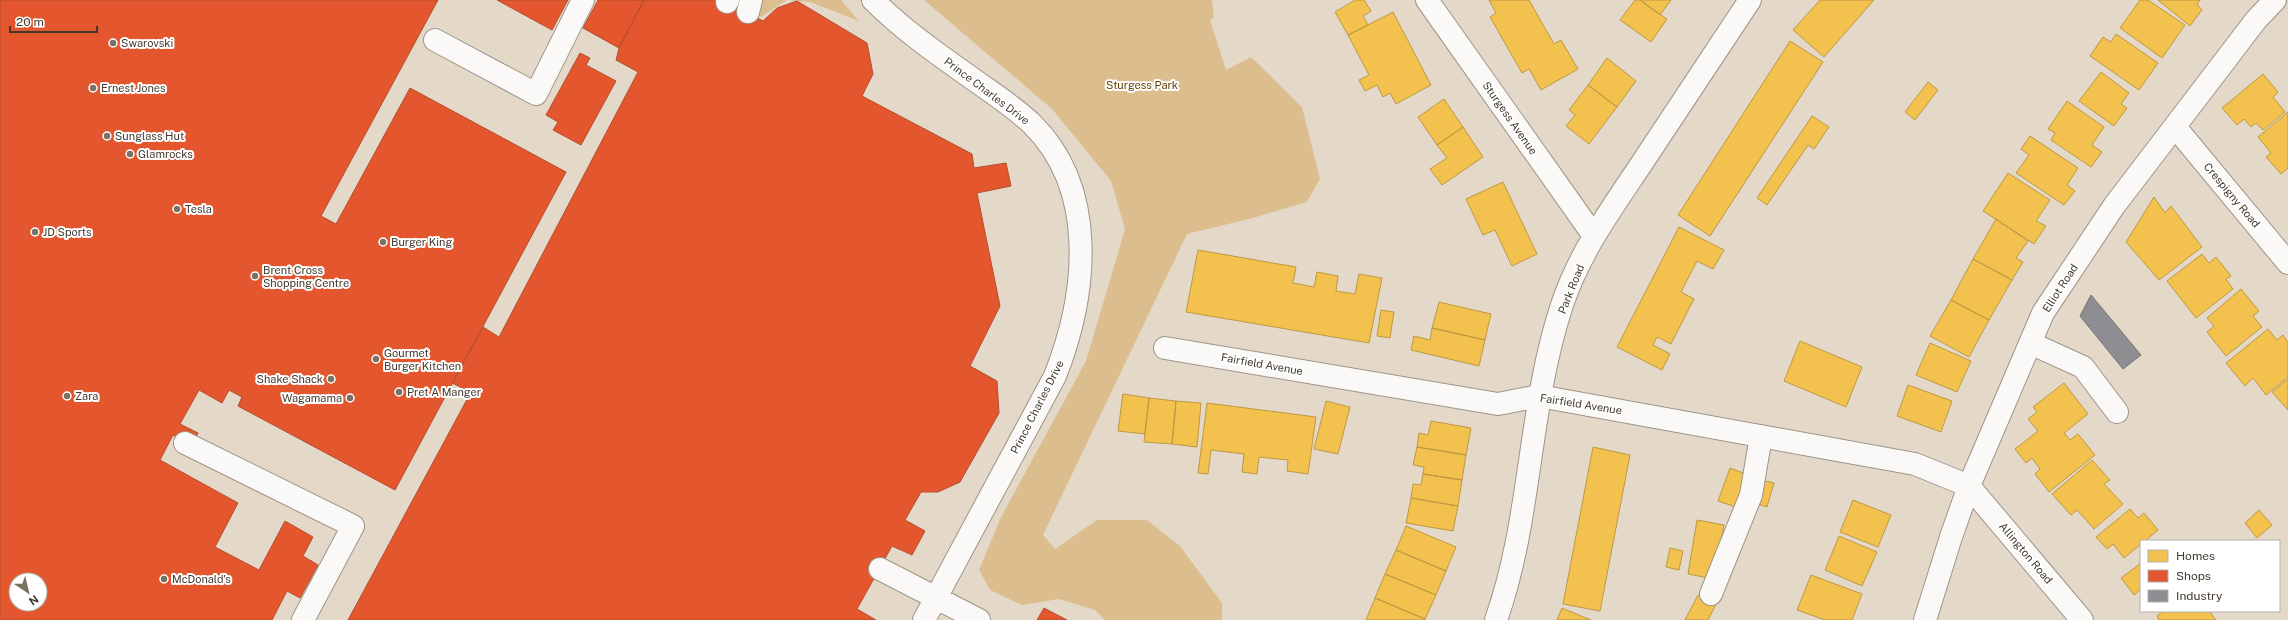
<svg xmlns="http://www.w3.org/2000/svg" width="2288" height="620" font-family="'Public Sans',sans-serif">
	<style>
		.green { fill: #dcbe8e }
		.homes { fill: #f2c14e; stroke: #bd9844 }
		.shops { fill: #e4572e; stroke: #b34e2e; fill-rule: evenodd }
		.industry { fill: #8d8d92; stroke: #767474 }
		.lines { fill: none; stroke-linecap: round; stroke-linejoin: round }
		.minor-casing { stroke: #9d9488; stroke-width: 24 }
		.minor { stroke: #fbf9f7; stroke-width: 22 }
		.poi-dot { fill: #7b7164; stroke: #fff; stroke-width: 1.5 }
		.labels { text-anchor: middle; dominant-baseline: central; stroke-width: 4; stroke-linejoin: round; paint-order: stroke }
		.poi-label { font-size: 11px; fill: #42392d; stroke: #fff; text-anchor: start }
		.park-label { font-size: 11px; fill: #634202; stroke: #fff }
		.street-label { font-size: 11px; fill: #42392d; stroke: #fff }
	</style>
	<rect width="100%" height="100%" fill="#e4d9c9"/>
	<path class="green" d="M 761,0 L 841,0 L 859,21 L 810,2 L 787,0 L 761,17 L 757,15 Z
		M 924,0 L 1212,0 L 1214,18 L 1210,20 L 1226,70 L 1251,57 L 1302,107 L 1320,179 L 1307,202 L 1253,218 L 1187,234 L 1043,535 L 1055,549 L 1097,520 L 1147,520 L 1180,546 L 1222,603 L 1222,620 L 1105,620 L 1095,610 L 1059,599 L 1022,605 L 990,590 L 979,570 L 1001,517 L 1086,361 L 1125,229 L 1111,181 L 1052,109 Z"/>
	<path class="homes" d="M 1355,0 L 1364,0 L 1371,11 L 1363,16 L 1368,25 L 1348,35 L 1335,12 Z
		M 1489,0 L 1529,0 L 1554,44 L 1561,40 L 1578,69 L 1541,90 L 1529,69 L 1522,73 L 1490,17 L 1496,13 Z
		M 1635,0 L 1640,0 L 1667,19 L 1651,42 L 1620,20 Z
		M 1640,0 L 1671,0 L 1660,15 Z
		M 1820,0 L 1874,0 L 1824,57 L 1793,30 Z
		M 2140,0 L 2148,0 L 2185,25 L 2162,58 L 2120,28 Z
		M 2158,0 L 2200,0 L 2197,4 L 2202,10 L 2190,26 Z
		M 1393,12 L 1431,85 L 1396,104 L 1390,93 L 1383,97 L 1377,85 L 1365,91 L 1359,80 L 1369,75 L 1348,35 Z
		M 2116,34 L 2158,63 L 2139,90 L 2090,56 L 2103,37 L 2111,42 Z
		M 1790,41 L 1823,62 L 1710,236 L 1678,215 Z
		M 1607,58 L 1636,81 L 1617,107 L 1588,85 Z
		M 2101,72 L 2129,93 L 2121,104 L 2127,108 L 2114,126 L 2079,101 Z
		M 2263,74 L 2278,92 L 2273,97 L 2285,112 L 2263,130 L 2256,123 L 2251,127 L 2244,119 L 2237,125 L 2222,108 Z
		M 1928,82 L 1938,90 L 1915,120 L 1905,112 Z
		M 1588,85 L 1617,107 L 1589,144 L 1566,126 L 1575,115 L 1569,110 Z
		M 1444,99 L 1463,127 L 1437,145 L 1418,117 Z
		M 2067,101 L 2104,127 L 2092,145 L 2102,152 L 2091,167 L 2051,140 L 2055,133 L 2048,129 Z
		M 2288,112 L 2288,168 L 2281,174 L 2266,157 L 2271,153 L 2258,137 Z
		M 1812,116 L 1829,127 L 1814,149 L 1808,145 L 1767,205 L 1757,198 Z
		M 1463,127 L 1483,157 L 1442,185 L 1430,169 L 1447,158 L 1437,145 Z
		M 2030,136 L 2078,168 L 2067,185 L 2075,191 L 2064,205 L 2016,173 L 2029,155 L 2021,149 Z
		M 2008,173 L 2050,200 L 2036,221 L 2046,226 L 2034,244 L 1983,211 Z
		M 1503,182 L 1537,254 L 1512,266 L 1495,230 L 1483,235 L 1466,199 Z
		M 2154,197 L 2165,213 L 2171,206 L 2202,247 L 2159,280 L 2126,242 Z
		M 1996,219 L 2028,241 L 2016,258 L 2023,262 L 2012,280 L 1973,259 Z
		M 1679,227 L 1724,250 L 1713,269 L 1697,261 L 1681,292 L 1694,299 L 1671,344 L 1657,337 L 1653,345 L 1670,354 L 1662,370 L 1617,347 Z
		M 1198,250 L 1296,267 L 1293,283 L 1314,287 L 1317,272 L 1338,276 L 1336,291 L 1355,294 L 1359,274 L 1382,278 L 1369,343 L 1186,312 Z
		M 2202,254 L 2209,263 L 2216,257 L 2231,276 L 2226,279 L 2233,289 L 2196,318 L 2167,281 Z
		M 1973,259 L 2012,280 L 1989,320 L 1951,300 Z
		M 2241,289 L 2259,311 L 2253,316 L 2262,327 L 2226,356 L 2207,332 L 2214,326 L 2207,318 Z
		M 1951,300 L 1989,320 L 1969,357 L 1930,336 Z
		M 1439,302 L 1491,314 L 1485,340 L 1432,328 Z
		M 1381,310 L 1394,312 L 1390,338 L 1377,336 Z
		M 1432,328 L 1485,340 L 1479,366 L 1411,350 L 1414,336 L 1430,340 Z
		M 2268,329 L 2277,340 L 2283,335 L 2288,342 L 2288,377 L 2266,395 L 2253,378 L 2245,386 L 2226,363 Z
		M 1800,341 L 1862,367 L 1846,407 L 1784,381 Z
		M 1930,343 L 1971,361 L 1957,392 L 1916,375 Z
		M 2288,379 L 2288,410 L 2272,392 Z
		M 2064,383 L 2088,414 L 2064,433 L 2070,440 L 2078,434 L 2095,455 L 2049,492 L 2035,474 L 2040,469 L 2032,458 L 2026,463 L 2015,449 L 2038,431 L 2028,419 L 2037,412 L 2033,407 Z
		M 1908,385 L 1952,401 L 1941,432 L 1897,416 Z
		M 1123,394 L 1149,398 L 1145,434 L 1118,431 Z
		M 1149,398 L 1176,401 L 1172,444 L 1144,442 Z
		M 1176,401 L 1201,403 L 1197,447 L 1172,444 Z
		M 1326,401 L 1350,407 L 1338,454 L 1314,449 Z
		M 1207,403 L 1316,417 L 1308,474 L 1287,471 L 1288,460 L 1259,457 L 1257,474 L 1242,472 L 1244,454 L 1211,450 L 1208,474 L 1198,473 Z
		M 1431,421 L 1471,428 L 1466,455 L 1417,447 L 1419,433 L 1428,435 Z
		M 1417,447 L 1466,455 L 1462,480 L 1423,474 L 1424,467 L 1413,465 Z
		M 1593,447 L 1630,455 L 1600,611 L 1563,604 Z
		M 2092,460 L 2110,480 L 2104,484 L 2123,504 L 2094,529 L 2077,510 L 2071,515 L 2052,494 Z
		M 1730,468 L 1751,476 L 1739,508 L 1718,501 Z
		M 1423,474 L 1462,480 L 1458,506 L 1411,498 L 1413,484 L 1421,485 Z
		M 1761,480 L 1774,483 L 1767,507 L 1754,503 Z
		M 1411,498 L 1458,506 L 1453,531 L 1406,523 Z
		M 1853,500 L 1891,515 L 1878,547 L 1840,532 Z
		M 2130,509 L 2138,518 L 2144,513 L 2158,530 L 2145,541 L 2141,541 L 2141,544 L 2124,558 L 2113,544 L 2107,549 L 2096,537 Z
		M 2259,510 L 2272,525 L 2257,538 L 2245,523 Z
		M 1697,520 L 1724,525 L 1714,579 L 1688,574 Z
		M 1406,526 L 1456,547 L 1446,571 L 1396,550 Z
		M 1839,536 L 1877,552 L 1862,586 L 1825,570 Z
		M 1670,548 L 1683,551 L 1679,570 L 1666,567 Z
		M 1396,550 L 1446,571 L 1436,595 L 1385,574 Z
		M 2141,563 L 2141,589 L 2134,595 L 2121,578 Z
		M 1385,574 L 1436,595 L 1425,619 L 1375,598 Z
		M 1811,575 L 1862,594 L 1852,620 L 1825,620 L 1797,610 Z
		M 1698,595 L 1716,604 L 1708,620 L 1685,620 Z
		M 1375,598 L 1425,619 L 1425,620 L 1366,620 Z
		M 1562,608 L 1591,620 L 1557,620 Z
		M 2163,611 L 2209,611 L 2216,620 L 2159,620 L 2157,616 Z"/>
	<path class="shops" d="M 0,0 L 438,0 L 321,216 L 336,224 L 410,88 L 566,172 L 395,490 L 238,406 L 242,397 L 229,390 L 222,403 L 199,390 L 180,424 L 198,433 L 192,444 L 173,435 L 160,460 L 238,503 L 215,547 L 259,570 L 285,521 L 313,537 L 303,556 L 318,565 L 300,598 L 287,591 L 272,620 L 0,620 ZM 16,580 L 40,580 L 40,604 L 16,604 Z
		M 497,0 L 568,0 L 552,30 Z
		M 598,0 L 644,0 L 619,48 L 583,28 Z
		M 644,0 L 724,0 L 763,21 L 777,8 L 797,1 L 867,43 L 873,74 L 862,96 L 972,154 L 974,168 L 1006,163 L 1011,186 L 977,193 L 1000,306 L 970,366 L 997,381 L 999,413 L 960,482 L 938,492 L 921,492 L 905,520 L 925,531 L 912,555 L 892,546 L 857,609 L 876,620 L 348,620 L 471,392 L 452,383 L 483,327 L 499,337 L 638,72 L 616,60 L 619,48 Z
		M 580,53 L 590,58 L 586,65 L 616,81 L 581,145 L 553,130 L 558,122 L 546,115 Z
		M 1044,608 L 1067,620 L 1037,620 Z"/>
	<path class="industry" d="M 2091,295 L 2141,355 L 2123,369 L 2080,316 Z"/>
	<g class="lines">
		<defs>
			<path id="minor" d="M 873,0 C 905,32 943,58 980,84 C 997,96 1015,108 1031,123 C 1099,189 1087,295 1055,376 L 924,620
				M 1427,0 L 1594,236
				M 727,2 L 728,0
				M 748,12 L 751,0
				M 435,40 L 536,94 L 583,0
				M 2176,128 L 2288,263
				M 2030,343 L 2083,367 L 2117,412
				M 1165,348 L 1498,404 L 1539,396 L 1915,464 L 1969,486 L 2082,620
				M 185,443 L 353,526 L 303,620
				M 880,569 L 979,620
				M 1711,594 L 1751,495 L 1761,436
				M 1496,620 C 1532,519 1528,407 1562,305 C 1579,253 1612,208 1642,163 C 1678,108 1714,54 1750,0
				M 1925,620 L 1951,537 L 1969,486 L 2043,313 L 2114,206 L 2256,20 L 2275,0"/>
		</defs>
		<use href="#minor" class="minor-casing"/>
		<use href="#minor" class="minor"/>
	</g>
	<g class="poi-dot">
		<circle cx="113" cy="43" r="4"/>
		<circle cx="93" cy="88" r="4"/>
		<circle cx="107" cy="136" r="4"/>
		<circle cx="130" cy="154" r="4"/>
		<circle cx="177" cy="209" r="4"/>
		<circle cx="35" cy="232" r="4"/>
		<circle cx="383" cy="242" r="4"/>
		<circle cx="255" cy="276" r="4"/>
		<circle cx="376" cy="359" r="4"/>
		<circle cx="331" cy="379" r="4"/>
		<circle cx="399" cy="392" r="4"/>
		<circle cx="67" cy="396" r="4"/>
		<circle cx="350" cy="398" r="4"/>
		<circle cx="164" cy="579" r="4"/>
	</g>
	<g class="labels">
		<g class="poi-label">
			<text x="121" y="43">Swarovski</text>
			<text x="101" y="88">Ernest Jones</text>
			<text x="115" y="136">Sunglass Hut</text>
			<text x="138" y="154">Glamrocks</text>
			<text x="185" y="209">Tesla</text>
			<text x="43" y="232">JD Sports</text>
			<text x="391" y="242">Burger King</text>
			<text x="263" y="270">Brent Cross<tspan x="263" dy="13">Shopping Centre</tspan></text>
			<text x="384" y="353">Gourmet<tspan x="384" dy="13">Burger Kitchen</tspan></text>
			<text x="323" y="379" text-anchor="end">Shake Shack</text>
			<text x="407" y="392">Pret A Manger</text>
			<text x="75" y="396">Zara</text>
			<text x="342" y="398" text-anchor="end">Wagamama</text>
			<text x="172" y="579">McDonald's</text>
		</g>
		<g class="park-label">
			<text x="1142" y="85">Sturgess Park</text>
		</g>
		<g class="street-label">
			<text transform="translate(987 91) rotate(37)">Prince Charles Drive</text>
			<text transform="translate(1510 118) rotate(55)">Sturgess Avenue</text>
			<text transform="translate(2232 195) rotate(50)">Crespigny Road</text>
			<text transform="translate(2060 288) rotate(-57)">Elliot Road</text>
			<text transform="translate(1571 289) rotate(-68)">Park Road</text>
			<text transform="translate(1262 364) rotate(10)">Fairfield Avenue</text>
			<text transform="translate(1581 404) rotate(9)">Fairfield Avenue</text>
			<text transform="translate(1037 407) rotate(-63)">Prince Charles Drive</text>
			<text transform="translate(2026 553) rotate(50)">Allington Road</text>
		</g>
	</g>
	<rect x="2140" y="540" width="140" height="72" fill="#ffffff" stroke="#b3b0ab"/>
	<rect x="2148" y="550" width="20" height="12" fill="#f2c14e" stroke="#b3b0ab"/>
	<text x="2176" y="560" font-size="12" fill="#42392d">Homes</text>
	<rect x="2148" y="570" width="20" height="12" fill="#e4572e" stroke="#b3b0ab"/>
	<text x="2176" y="580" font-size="12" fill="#42392d">Shops</text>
	<rect x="2148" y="590" width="20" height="12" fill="#8d8d92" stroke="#b3b0ab"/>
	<text x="2176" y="600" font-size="12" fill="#42392d">Industry</text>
	<g transform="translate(28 592) rotate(145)"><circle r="19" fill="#ffffff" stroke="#b3b0ab"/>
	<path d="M0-3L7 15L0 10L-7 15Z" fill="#7b7164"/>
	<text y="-6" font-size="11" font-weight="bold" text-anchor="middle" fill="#42392d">N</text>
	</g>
	<path d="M10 26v6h87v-6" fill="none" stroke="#42392d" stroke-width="2"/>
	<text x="16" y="26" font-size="12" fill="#42392d" stroke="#ffffff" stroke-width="3" paint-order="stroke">20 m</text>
</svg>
